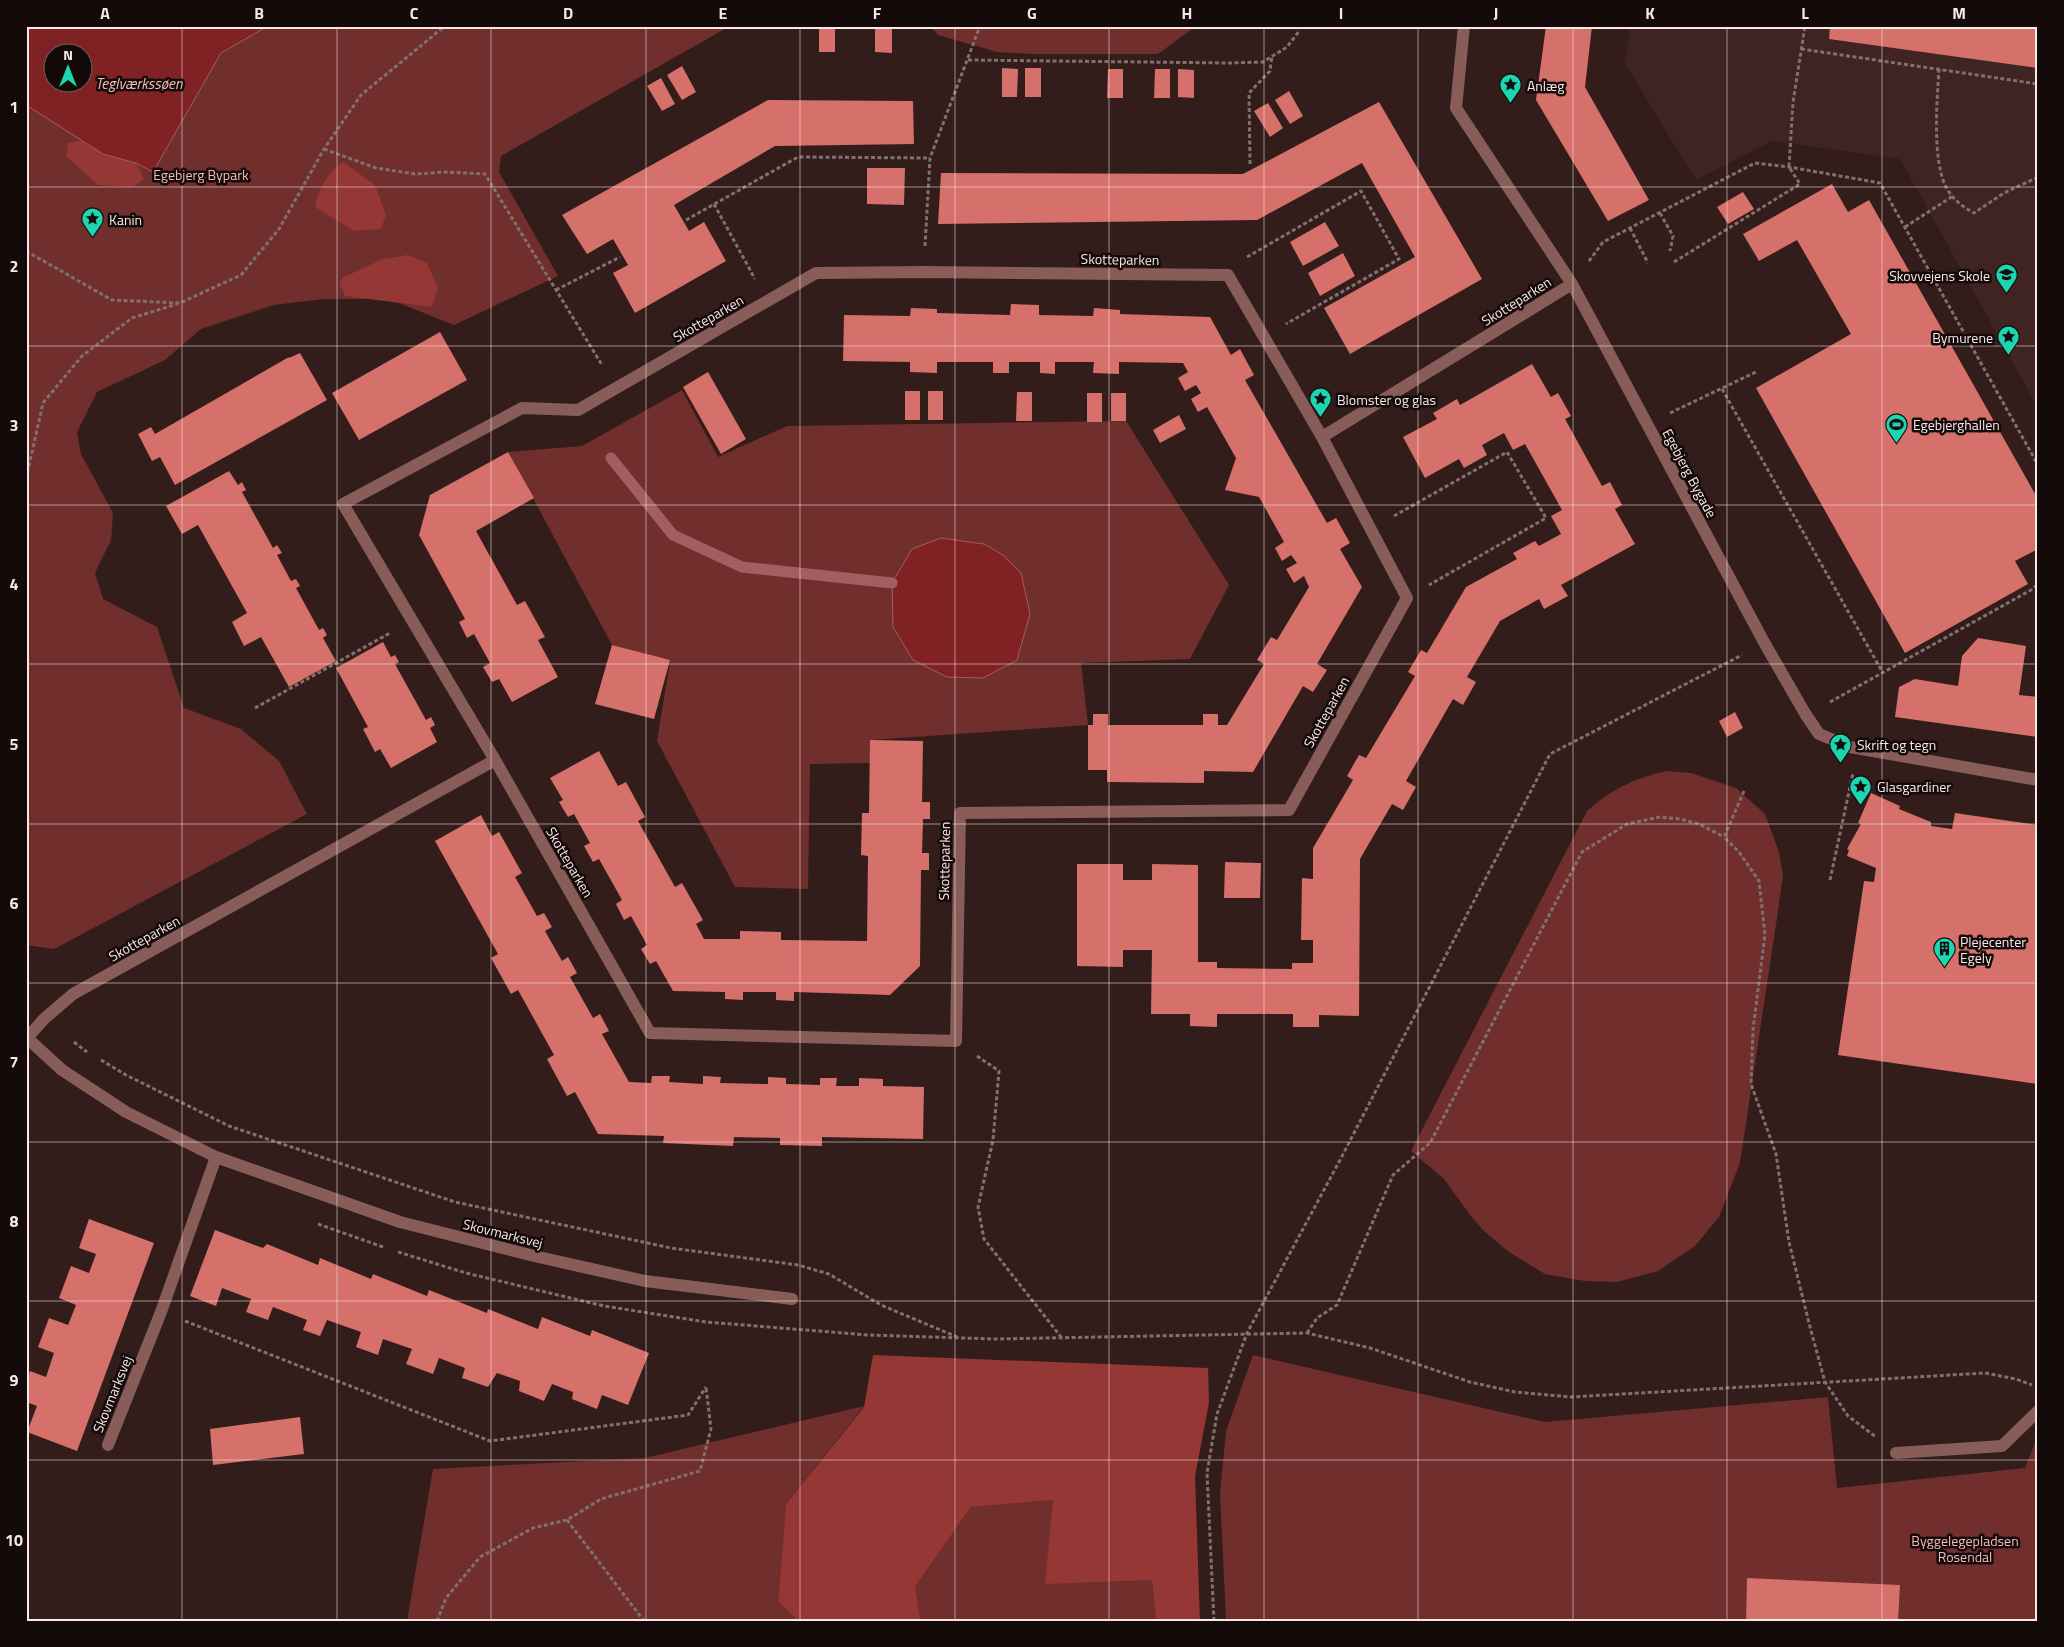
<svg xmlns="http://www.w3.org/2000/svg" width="2064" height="1647" font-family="'Titillium Web',sans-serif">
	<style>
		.built { fill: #3f2422 }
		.green { fill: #702e2c; fill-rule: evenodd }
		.forest { fill: #953735 }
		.water { fill: #802224; stroke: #a45e5f; fill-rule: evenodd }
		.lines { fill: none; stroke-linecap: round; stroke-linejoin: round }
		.stream { stroke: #a45e5f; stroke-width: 11 }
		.building { fill: #d5706a }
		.path { stroke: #826f6e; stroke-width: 3; stroke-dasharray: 4 2.5; stroke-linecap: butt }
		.street { stroke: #885d59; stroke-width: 12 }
		.grid { fill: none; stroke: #f8e9e8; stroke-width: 1; stroke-opacity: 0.55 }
		.labels { text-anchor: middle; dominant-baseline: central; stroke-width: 5; stroke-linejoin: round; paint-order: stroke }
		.poi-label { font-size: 14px; fill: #f8e9e8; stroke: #130a09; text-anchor: start }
		.park-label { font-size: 14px; fill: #f1bbb6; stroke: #130a09 }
		.street-label { font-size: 14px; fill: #f8e9e8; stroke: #130a09 }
		.water-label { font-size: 15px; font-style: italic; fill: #f8c2bd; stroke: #130a09 }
		.neatline { fill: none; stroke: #f8e9e8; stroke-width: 2 }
		.grid-label { font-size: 16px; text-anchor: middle; font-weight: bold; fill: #f8e9e8 }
	</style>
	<rect width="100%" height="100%" fill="#321d1b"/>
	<path class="built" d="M 1630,26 L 2038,26 L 2038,408 L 1900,159 L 1772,141 L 1696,180 L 1625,64 Z"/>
	<path class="green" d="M 26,26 L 730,26 L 501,156 L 499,172 L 558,276 L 454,325 L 389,299 L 323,299 L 274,305 L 201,329 L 165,360 L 97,392 L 77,432 L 81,454 L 113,513 L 111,540 L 95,573 L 103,599 L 157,627 L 184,708 L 241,729 L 279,761 L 307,814 L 54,949 L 26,945 ZM 52,52 L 82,52 L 82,82 L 52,82 Z
		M 930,26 L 1196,26 L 1158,54 L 1033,54 L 997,52 L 938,35 Z
		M 682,390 L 718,457 L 787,426 L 1126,421 L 1229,585 L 1190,659 L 1081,663 L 1088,725 L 871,740 L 870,763 L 810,764 L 808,889 L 735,887 L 657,741 L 670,661 L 612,645 L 508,452 L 582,446 Z
		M 1666,771 L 1691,773 L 1736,788 L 1765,814 L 1779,852 L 1783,875 L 1778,911 L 1740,1163 L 1719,1217 L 1695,1246 L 1658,1271 L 1617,1282 L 1585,1281 L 1545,1274 L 1509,1252 L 1485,1232 L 1470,1215 L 1444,1179 L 1411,1151 L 1587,811 C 1612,789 1633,779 1666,771 Z
		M 1253,1355 L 1545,1422 L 1828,1397 L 1837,1488 L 2025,1468 L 2038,1435 L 2038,1621 L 1226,1621 L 1220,1493 L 1226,1431 Z
		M 864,1406 L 786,1504 L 778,1601 L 798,1621 L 407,1621 L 433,1469 L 645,1458 Z
		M 1053,1500 L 1152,1580 L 1156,1621 L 921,1621 L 915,1587 L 971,1507 Z"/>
	<path class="forest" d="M 82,140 L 103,154 L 136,163 L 144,179 L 133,187 L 98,185 L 66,156 L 68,143 Z
		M 343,162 L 375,185 L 386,215 L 381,229 L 354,231 L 315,207 C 319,188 327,173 343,162 Z
		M 408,255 L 427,263 L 438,288 L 432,307 L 345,296 L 340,284 L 342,278 L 383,259 Z
		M 873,1355 L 1208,1368 L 1209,1403 L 1195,1476 L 1200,1621 L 1156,1621 L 1152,1580 L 1045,1584 L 1053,1500 L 971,1507 L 915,1587 L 921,1621 L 798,1621 L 778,1601 L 786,1504 L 864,1407 Z"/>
	<path class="water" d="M 26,26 L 268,26 L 221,53 L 153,172 L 136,163 L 103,154 L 26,105 ZM 52,52 L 82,52 L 82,82 L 52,82 Z
		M 941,538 L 984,544 L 1003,555 L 1021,573 L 1030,614 L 1017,660 L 983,678 L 947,677 L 913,660 L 893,627 L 892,583 L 912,549 Z"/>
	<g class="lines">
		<path class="stream" d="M 611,458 L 673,535 L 742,567 L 892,583"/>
	</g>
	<path class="building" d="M 819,26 L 835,26 L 835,52 L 819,52 Z
		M 875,26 L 892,26 L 892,53 L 875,52 Z
		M 1546,26 L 1592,26 L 1585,87 L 1649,200 L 1608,221 L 1536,100 Z
		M 1830,26 L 2038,26 L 2038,68 L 1829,39 Z
		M 682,66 L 696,92 L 682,100 L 667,75 Z
		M 1002,68 L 1018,69 L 1017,97 L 1002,97 Z
		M 1025,68 L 1041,68 L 1041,97 L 1025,97 Z
		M 1108,69 L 1123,69 L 1123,98 L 1107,98 Z
		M 1155,69 L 1170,69 L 1170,98 L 1154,98 Z
		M 1178,69 L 1194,70 L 1194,98 L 1178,97 Z
		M 661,78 L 675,104 L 662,111 L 647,86 Z
		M 1289,91 L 1303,116 L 1290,124 L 1275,100 Z
		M 768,100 L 913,101 L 914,144 L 775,146 L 674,205 L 689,231 L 704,222 L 726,261 L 635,313 L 613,273 L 628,265 L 613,239 L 587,254 L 562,215 Z
		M 1379,102 L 1482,279 L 1350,354 L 1324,308 L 1415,257 L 1362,163 L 1257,220 L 938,224 L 941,173 L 1243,174 Z
		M 1268,103 L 1283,128 L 1270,137 L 1254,111 Z
		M 867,168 L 905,168 L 904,205 L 867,204 Z
		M 1832,184 L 1848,212 L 1869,200 L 2038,499 L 2038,549 L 2015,561 L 2028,584 L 1905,653 L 1756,388 L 1851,334 L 1797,240 L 1759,261 L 1743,234 Z
		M 1743,192 L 1754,209 L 1728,224 L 1717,207 Z
		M 1325,222 L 1339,246 L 1303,266 L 1290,242 Z
		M 1343,253 L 1355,276 L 1320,296 L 1308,273 Z
		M 1011,304 L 1039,305 L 1039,315 L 1093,316 L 1094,308 L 1120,310 L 1120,314 L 1210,317 L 1231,355 L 1240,349 L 1254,375 L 1245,380 L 1327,523 L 1336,518 L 1350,543 L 1340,549 L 1362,587 L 1317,664 L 1327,670 L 1313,692 L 1303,686 L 1253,772 L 1204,771 L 1204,783 L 1107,782 L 1107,770 L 1088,770 L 1088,725 L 1093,725 L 1093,714 L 1108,714 L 1108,725 L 1203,725 L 1203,714 L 1218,714 L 1218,725 L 1227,725 L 1264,664 L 1257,660 L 1271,637 L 1277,640 L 1309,587 L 1304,576 L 1294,583 L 1286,569 L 1297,563 L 1291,555 L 1282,561 L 1275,548 L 1284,542 L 1259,497 L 1225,490 L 1236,458 L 1207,407 L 1198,412 L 1191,399 L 1201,393 L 1196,385 L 1185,391 L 1178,378 L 1188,372 L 1183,363 L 1119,362 L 1119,374 L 1093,373 L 1094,362 L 1055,362 L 1055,374 L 1040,373 L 1040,362 L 1009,362 L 1009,373 L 993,373 L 993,362 L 937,362 L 937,373 L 910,372 L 910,362 L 843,361 L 844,315 L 910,316 L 911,308 L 937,309 L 937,313 L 1010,315 Z
		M 440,332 L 467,380 L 359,440 L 332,393 Z
		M 300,353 L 327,400 L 175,485 L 160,457 L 152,461 L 138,434 L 151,427 L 155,434 L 289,357 L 289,358 Z
		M 1532,364 L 1551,397 L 1558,393 L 1571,416 L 1565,419 L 1602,486 L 1610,482 L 1622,505 L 1615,509 L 1635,544 L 1561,585 L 1568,596 L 1544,609 L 1539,599 L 1500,621 L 1467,677 L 1476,682 L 1463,705 L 1453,699 L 1406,781 L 1416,787 L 1403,810 L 1392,804 L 1360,859 L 1359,1016 L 1319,1015 L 1319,1027 L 1293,1027 L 1293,1014 L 1217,1014 L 1217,1027 L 1190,1026 L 1190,1014 L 1151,1014 L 1152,950 L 1123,950 L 1123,967 L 1077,966 L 1077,864 L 1123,864 L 1123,880 L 1152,880 L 1152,864 L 1198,865 L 1198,962 L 1217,962 L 1217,968 L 1292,969 L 1292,963 L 1313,963 L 1313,940 L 1301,940 L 1302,878 L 1313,879 L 1313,848 L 1353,780 L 1347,776 L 1359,755 L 1366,758 L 1415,676 L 1408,672 L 1421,650 L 1427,653 L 1466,587 L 1517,559 L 1513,553 L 1535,541 L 1539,546 L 1561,534 L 1551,516 L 1562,510 L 1525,444 L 1513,450 L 1504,433 L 1482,445 L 1487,455 L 1464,468 L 1459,459 L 1425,478 L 1403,437 L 1437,419 L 1433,413 L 1457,399 L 1460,405 Z
		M 708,372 L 746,439 L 721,454 L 683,387 Z
		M 905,391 L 920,391 L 920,420 L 905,420 Z
		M 928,391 L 943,391 L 943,420 L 928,420 Z
		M 1017,392 L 1032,392 L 1032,421 L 1016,421 Z
		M 1087,393 L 1102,393 L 1102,422 L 1087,422 Z
		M 1111,393 L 1126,393 L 1126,421 L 1111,421 Z
		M 1179,415 L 1186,429 L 1160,443 L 1153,430 Z
		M 508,452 L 534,498 L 476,531 L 517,605 L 525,601 L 545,637 L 538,640 L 558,677 L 512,702 L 499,679 L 492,682 L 483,667 L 490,663 L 474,634 L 467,638 L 459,622 L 465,619 L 419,535 L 430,495 Z
		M 229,471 L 238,485 L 242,482 L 246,490 L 242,492 L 273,548 L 277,545 L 282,553 L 277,555 L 291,581 L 296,579 L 300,586 L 296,588 L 319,630 L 323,628 L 327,635 L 323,638 L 336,661 L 289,687 L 261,637 L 244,646 L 232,622 L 247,613 L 198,525 L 182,534 L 166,506 Z
		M 1978,638 L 2026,646 L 2019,695 L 2038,697 L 2038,737 L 1895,717 L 1899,687 L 1915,679 L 1958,686 L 1962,656 Z
		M 383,642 L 391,657 L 395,655 L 399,662 L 395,664 L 426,720 L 431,717 L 435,725 L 430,728 L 437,742 L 391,768 L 380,749 L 375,752 L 363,729 L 368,727 L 336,668 Z
		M 612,645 L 670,660 L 654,719 L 595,704 Z
		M 1735,712 L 1743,728 L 1727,737 L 1719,721 Z
		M 870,740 L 923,741 L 922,802 L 930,802 L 930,819 L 923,819 L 922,853 L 929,853 L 929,870 L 921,870 L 920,966 L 890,995 L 794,992 L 794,1001 L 776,1000 L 776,992 L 743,992 L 743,1000 L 725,999 L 725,992 L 673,991 L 656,961 L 650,964 L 641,949 L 647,945 L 631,916 L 624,920 L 616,904 L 622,900 L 599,859 L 593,862 L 584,846 L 590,843 L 574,814 L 568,817 L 559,802 L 563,800 L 550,778 L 599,751 L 618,786 L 626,782 L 645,817 L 638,821 L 675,887 L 682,883 L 703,920 L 696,924 L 704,939 L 740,939 L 740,931 L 781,932 L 781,940 L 867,941 L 868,856 L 861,855 L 862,813 L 869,813 Z
		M 1871,793 L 1900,806 L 1899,809 L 1931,822 L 1931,826 L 1952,829 L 1955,813 L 2038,825 L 2038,1084 L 1838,1055 L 1864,881 L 1874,882 L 1876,868 L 1847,856 L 1849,850 L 1847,849 L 1861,824 L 1858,823 Z
		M 481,815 L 492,836 L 499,832 L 522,873 L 515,877 L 537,916 L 544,913 L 552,927 L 545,931 L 562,961 L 568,957 L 577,973 L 570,977 L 593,1018 L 600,1014 L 609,1031 L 602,1034 L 629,1082 L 651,1083 L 652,1076 L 670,1076 L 669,1082 L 703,1084 L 703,1076 L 721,1077 L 720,1083 L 768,1084 L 768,1077 L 786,1078 L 786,1084 L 820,1085 L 820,1078 L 837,1078 L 836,1086 L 859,1086 L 859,1078 L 883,1079 L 883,1086 L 924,1087 L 923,1139 L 822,1137 L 822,1146 L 780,1145 L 780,1138 L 734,1137 L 733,1146 L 663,1143 L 664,1136 L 598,1134 L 575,1092 L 567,1096 L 547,1059 L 554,1055 L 518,990 L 511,994 L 491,958 L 498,954 L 435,841 Z
		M 1225,862 L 1261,863 L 1260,898 L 1224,898 Z
		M 89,1219 L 154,1243 L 77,1451 L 27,1432 L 37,1406 L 26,1402 L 26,1382 L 30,1371 L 46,1377 L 54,1353 L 38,1347 L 49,1318 L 68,1325 L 76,1305 L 59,1298 L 71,1266 L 89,1273 L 96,1254 L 79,1248 Z
		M 215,1230 L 263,1248 L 267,1244 L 318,1265 L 320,1258 L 371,1279 L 373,1274 L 427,1296 L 429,1290 L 487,1313 L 488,1309 L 538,1329 L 542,1317 L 590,1336 L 592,1330 L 649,1353 L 628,1405 L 602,1395 L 597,1409 L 572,1399 L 573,1392 L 552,1384 L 544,1401 L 519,1391 L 520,1381 L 497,1373 L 488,1387 L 462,1378 L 465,1368 L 439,1358 L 433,1374 L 406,1364 L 412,1349 L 383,1339 L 378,1355 L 356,1347 L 361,1332 L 327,1320 L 320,1336 L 303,1330 L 307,1320 L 273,1307 L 268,1320 L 246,1312 L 251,1299 L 222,1288 L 216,1306 L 190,1296 Z
		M 300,1417 L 304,1454 L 213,1465 L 210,1429 Z
		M 1747,1578 L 1900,1585 L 1898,1621 L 1746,1621 Z"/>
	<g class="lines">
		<path class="path" d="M 1801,49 L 2038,84
			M 968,60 L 1228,63 L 1263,62 L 1287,47 L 1300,30
			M 1939,69 C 1937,101 1932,159 1946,187 C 1952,199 1963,207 1974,213 L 2004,193 L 2038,177
			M 324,149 L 376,168 L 415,174 L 446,172 L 485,174 L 602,365
			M 1250,164 L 1249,93 L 1270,71 L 1272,56
			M 714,204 L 755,279
			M 1660,213 L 1673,236 L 1670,251
			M 686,220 L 798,157 L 930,158
			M 1905,227 L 1953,196
			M 1630,228 L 1648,263
			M 925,246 L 930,158 L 980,26
			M 26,251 L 112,300 L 180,303 L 241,275 L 279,229 L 324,149 L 361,95 L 445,26
			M 1247,257 L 1361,191 L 1399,259 L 1286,324
			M 1589,261 L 1603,242 L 1755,163 L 1789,167 L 1880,183 L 2038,465
			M 1674,262 L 1800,184 L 1789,167 L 1793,102 L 1805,26
			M 556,290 L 620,257
			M 1722,389 L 1883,673
			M 1670,413 L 1758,371
			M 26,479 L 43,403 L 82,356 L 132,318 L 177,304
			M 1394,516 L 1507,452 L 1546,518 L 1429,585
			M 1830,702 L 2031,590 L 2038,584
			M 255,708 L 390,633
			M 1744,791 L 1724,837 L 1739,852 L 1759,881 L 1765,935 L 1753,1029 L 1751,1084 L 1776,1154 L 1789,1242 L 1810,1327 L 1825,1382 L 1848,1416 L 1876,1437
			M 1830,880 L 1853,773
			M 74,1042 L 87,1052
			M 977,1056 L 999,1071 L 993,1140 L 978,1207 L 984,1239 L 1061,1337
			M 101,1060 L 126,1075 L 229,1126 L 455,1202 L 671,1248 L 798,1265 L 829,1274 L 881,1305 L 957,1337
			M 318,1224 L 383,1247
			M 398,1252 L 466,1273 L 604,1306 L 706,1322 L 868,1335 L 995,1339 L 1307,1333 L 1370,1348 L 1470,1382 L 1515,1392 L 1571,1397 L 1985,1373 L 2016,1379 L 2032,1385
			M 185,1321 L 490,1441 L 688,1415 L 706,1387
			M 1307,1333 L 1317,1318 L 1337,1305 L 1393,1175 L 1430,1143 L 1582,852 L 1627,824 L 1660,817 L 1680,819 L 1699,824 L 1724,837
			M 567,1520 L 644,1621
			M 437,1621 L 446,1598 L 480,1557 L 533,1528 L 567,1520 L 601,1499 L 700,1471 L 711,1429 L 706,1387
			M 1214,1621 L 1207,1473 L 1217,1414 L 1247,1333 L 1339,1162 L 1550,754 L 1742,655"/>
		<path class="street" d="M 1464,26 L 1456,108 L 1572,284 L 1765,644 L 1806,715 L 1819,734 L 1850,747 L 2038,780
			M 924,272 L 1228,275 L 1322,437 L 1407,598 L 1289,810 L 960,813 L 956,1041 L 650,1033 L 495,760 L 343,504 L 522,408 L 578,410 L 816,273 Z
			M 1322,437 L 1572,284
			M 26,1037 L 62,1070 L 126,1112 L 216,1157 L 400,1222 L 530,1255 L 645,1281 L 792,1299
			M 27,1038 L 44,1019 L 73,994 L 495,760
			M 108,1445 L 161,1312 L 216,1157
			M 1896,1453 L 2002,1446 L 2038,1411"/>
	</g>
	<path class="grid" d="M 182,26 L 182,1621M 337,26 L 337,1621M 491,26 L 491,1621M 646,26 L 646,1621M 800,26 L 800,1621M 955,26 L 955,1621M 1109,26 L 1109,1621M 1264,26 L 1264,1621M 1418,26 L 1418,1621M 1573,26 L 1573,1621M 1727,26 L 1727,1621M 1882,26 L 1882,1621M 26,187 L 2038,187M 26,346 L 2038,346M 26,505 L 2038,505M 26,664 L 2038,664M 26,824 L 2038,824M 26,983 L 2038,983M 26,1142 L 2038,1142M 26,1301 L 2038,1301M 26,1460 L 2038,1460"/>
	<defs>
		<symbol id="sight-pin" viewBox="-11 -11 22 30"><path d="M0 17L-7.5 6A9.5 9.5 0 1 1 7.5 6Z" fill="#1dd5b1" stroke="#130a09"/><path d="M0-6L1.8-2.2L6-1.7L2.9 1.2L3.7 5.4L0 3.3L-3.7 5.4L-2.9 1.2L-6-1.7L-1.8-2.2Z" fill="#111"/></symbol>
		<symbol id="school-pin" viewBox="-11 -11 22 30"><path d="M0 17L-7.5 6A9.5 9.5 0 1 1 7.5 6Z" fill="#1dd5b1" stroke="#130a09"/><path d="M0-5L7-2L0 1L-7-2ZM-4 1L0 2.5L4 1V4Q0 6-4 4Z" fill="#111"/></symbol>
		<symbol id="stadium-pin" viewBox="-11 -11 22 30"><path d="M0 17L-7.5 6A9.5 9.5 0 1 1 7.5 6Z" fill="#1dd5b1" stroke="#130a09"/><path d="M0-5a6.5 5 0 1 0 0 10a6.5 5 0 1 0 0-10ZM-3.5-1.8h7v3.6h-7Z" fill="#111"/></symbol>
		<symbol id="building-pin" viewBox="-11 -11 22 30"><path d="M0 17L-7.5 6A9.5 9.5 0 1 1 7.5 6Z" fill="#1dd5b1" stroke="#130a09"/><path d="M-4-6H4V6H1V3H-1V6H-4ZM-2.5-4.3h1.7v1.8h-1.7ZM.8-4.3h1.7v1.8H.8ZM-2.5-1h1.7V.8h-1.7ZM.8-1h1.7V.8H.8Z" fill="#111"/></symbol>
	</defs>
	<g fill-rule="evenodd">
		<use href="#sight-pin" x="1498" y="72" width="25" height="34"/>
		<use href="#sight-pin" x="80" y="206" width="25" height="34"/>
		<use href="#school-pin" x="1994" y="262" width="25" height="34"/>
		<use href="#sight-pin" x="1996" y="324" width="25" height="34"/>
		<use href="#sight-pin" x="1308" y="386" width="25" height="34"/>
		<use href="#stadium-pin" x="1884" y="412" width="25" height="34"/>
		<use href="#sight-pin" x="1828" y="732" width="25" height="34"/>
		<use href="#sight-pin" x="1848" y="774" width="25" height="34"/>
		<use href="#building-pin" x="1932" y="936" width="25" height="34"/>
	</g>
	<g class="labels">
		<g class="poi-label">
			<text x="1527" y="85">Anlæg</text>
			<text x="109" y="219">Kanin</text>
			<text x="1990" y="275" text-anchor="end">Skovvejens Skole</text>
			<text x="1993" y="337" text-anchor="end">Bymurene</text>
			<text x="1337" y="399">Blomster og glas</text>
			<text x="1913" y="424">Egebjerghallen</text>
			<text x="1857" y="744">Skrift og tegn</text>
			<text x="1877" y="786">Glasgardiner</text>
			<text x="1960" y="941">Plejecenter<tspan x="1960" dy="16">Egely</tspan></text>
		</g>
		<g class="park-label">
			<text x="201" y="174">Egebjerg Bypark</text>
			<text x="1965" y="1540">Byggelegepladsen<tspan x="1965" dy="16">Rosendal</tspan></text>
		</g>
		<g class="street-label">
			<text transform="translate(1120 259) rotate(1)">Skotteparken</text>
			<text transform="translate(1516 301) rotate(-32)">Skotteparken</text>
			<text transform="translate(708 318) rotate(-30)">Skotteparken</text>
			<text transform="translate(1690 473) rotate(62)">Egebjerg Bygade</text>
			<text transform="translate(1326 712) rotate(-61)">Skotteparken</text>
			<text transform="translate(944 861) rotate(-89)">Skotteparken</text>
			<text transform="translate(570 862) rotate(60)">Skotteparken</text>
			<text transform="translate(144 938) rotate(-29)">Skotteparken</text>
			<text transform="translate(503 1233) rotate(14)">Skovmarksvej</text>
			<text transform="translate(112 1394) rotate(-68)">Skovmarksvej</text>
		</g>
		<g class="water-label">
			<text x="139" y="83">Teglværkssøen</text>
		</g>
	</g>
	<rect width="2064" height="1647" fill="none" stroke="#130a09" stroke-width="55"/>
	<g transform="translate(68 68)"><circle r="24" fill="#130a09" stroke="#6f6362"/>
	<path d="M0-4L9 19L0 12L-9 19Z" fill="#1dd5b1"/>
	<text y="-8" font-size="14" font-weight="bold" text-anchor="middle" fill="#f8e9e8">N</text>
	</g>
	<rect x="28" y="28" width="2008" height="1592" class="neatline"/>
	<g class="grid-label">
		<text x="105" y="19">A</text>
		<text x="259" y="19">B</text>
		<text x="414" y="19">C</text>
		<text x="568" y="19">D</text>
		<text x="723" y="19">E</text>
		<text x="877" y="19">F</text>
		<text x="1032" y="19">G</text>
		<text x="1187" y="19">H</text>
		<text x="1341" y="19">I</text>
		<text x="1496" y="19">J</text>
		<text x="1650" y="19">K</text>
		<text x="1805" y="19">L</text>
		<text x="1959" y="19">M</text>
		<text x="14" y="113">1</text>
		<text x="14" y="272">2</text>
		<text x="14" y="431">3</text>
		<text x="14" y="590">4</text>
		<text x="14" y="750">5</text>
		<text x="14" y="909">6</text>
		<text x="14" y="1068">7</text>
		<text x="14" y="1227">8</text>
		<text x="14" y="1386">9</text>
		<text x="14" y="1546">10</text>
	</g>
</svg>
